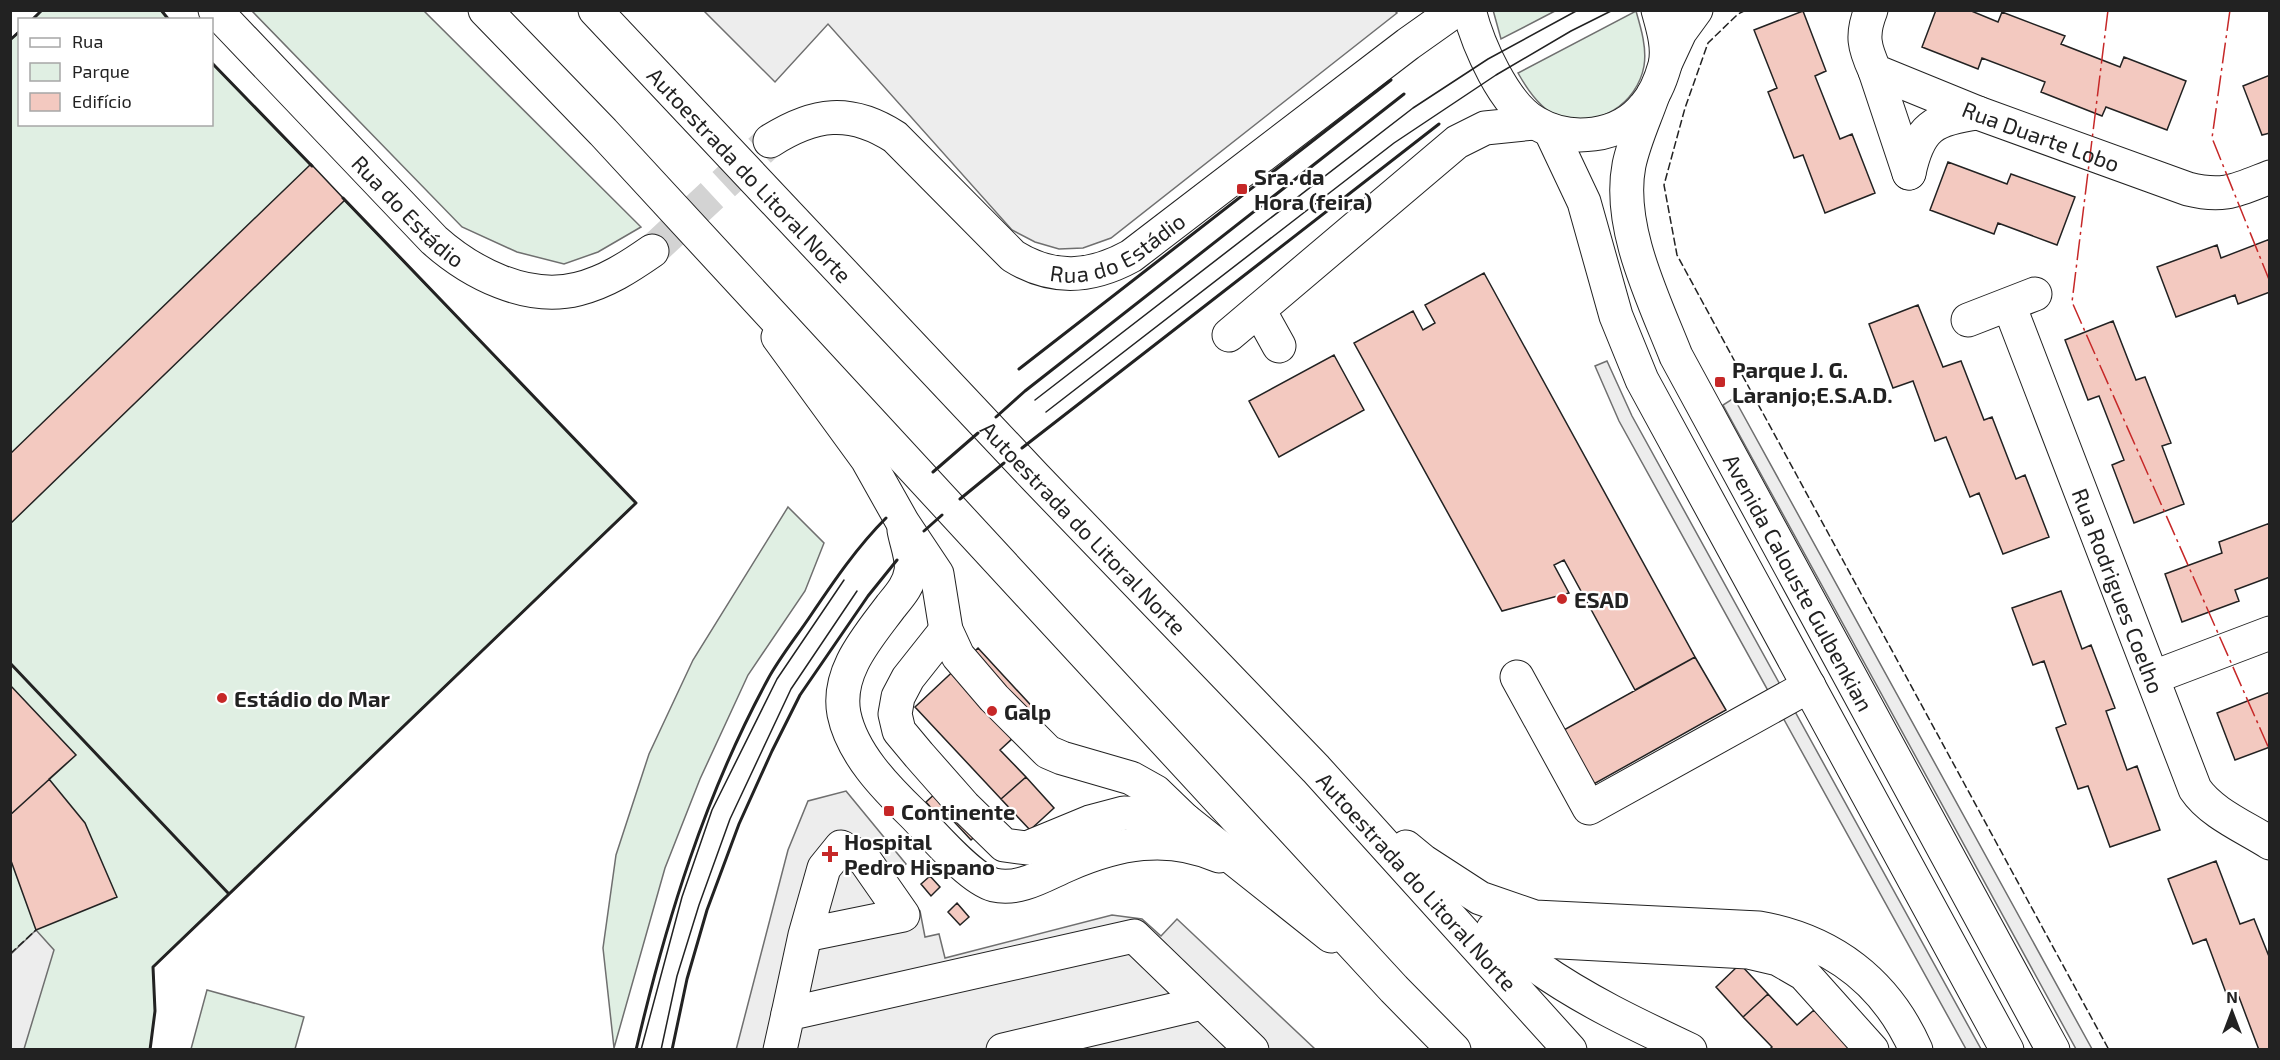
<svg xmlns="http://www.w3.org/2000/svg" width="2280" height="1060" font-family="'Exo 2',sans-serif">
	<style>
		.green { fill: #e0efe3; stroke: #6f6f6f; stroke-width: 1.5 }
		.parking { fill: #ededed; stroke: #6f6f6f; stroke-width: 1.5 }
		.building { fill: #f3c9c0; stroke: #222; stroke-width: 1.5 }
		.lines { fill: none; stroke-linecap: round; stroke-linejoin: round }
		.minor-tunnel { stroke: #d3d3d3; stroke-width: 33; stroke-dasharray: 33 16; stroke-linecap: butt }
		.minor-casing { stroke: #222; stroke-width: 35 }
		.major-casing { stroke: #222; stroke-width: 35 }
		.highway-casing { stroke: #222; stroke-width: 35 }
		.minor { stroke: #fff; stroke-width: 33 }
		.major { stroke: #fff; stroke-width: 33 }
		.highway { stroke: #fff; stroke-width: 33 }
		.tram { stroke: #222; stroke-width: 1.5 }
		.fence { stroke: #222; stroke-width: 1.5; stroke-dasharray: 8 3; stroke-linecap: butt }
		.wall { stroke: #222; stroke-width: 3 }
		.power { stroke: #c62828; stroke-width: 1.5; stroke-dasharray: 21 4.5 3 4.5; stroke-linecap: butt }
		.poi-dot { fill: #c62828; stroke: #fff; stroke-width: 2 }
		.labels { text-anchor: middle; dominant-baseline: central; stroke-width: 4.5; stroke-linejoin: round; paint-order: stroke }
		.street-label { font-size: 22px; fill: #222; stroke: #fff }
		.poi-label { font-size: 22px; font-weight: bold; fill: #222; stroke: #fff; text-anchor: start }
	</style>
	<rect width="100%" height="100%" fill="#fff"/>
	<path class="green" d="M 42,10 L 161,11 L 169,19 L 32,19 Z
		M 1493,10 L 1554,10 L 1555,11 L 1501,39 Z
		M 252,11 L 424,11 L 641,227 L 598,252 L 564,264 L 517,252 L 462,227 Z
		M 1636,11 C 1641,28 1647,48 1644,66 C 1637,104 1598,129 1560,117 C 1542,111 1527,89 1518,73 Z
		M 19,31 L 20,124 L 212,124 L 212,63 L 636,503 L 153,967 L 155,1011 L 150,1049 L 11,1050 L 10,40 Z
		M 788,507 L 824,543 L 805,591 L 748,675 L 700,779 L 665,868 L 614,1048 L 603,948 L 616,855 L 649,754 L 693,660 Z
		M 207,990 L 304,1017 L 295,1049 L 191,1049 Z"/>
	<path class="parking" d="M 1394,10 L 1397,13 L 1111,238 L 1083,248 L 1059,249 L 1035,242 L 1012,230 L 828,24 L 775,82 L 704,11 Z
		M 1607,361 L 1632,416 L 1981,1049 L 1966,1049 L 1619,421 L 1595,366 Z
		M 1734,398 L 2092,1049 L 2076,1049 L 1723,405 Z
		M 846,791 L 906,864 L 888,881 L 920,911 L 925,937 L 939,934 L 945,958 L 1112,915 L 1142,919 L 1161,936 L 1177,919 L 1315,1049 L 736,1050 L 788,850 L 808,801 Z
		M 36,930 L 54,950 L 24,1049 L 11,1050 L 11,954 Z"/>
	<path class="building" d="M 1936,10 L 1969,10 L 1998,22 L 2002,12 L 2065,36 L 2061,44 L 2120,67 L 2124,57 L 2186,81 L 2167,130 L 2106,107 L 2102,116 L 2041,92 L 2045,82 L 1982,58 L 1978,69 L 1922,47 Z
		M 1803,11 L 1826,71 L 1815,76 L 1840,139 L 1852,134 L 1875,193 L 1825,213 L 1803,155 L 1794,158 L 1768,92 L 1777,88 L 1754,30 Z
		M 2270,75 L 2270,133 L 2262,135 L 2243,86 Z
		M 1948,162 L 2007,184 L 2011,174 L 2075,197 L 2057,245 L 1998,223 L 1994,234 L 1930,210 Z
		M 311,164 L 345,200 L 10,524 L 10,454 Z
		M 2270,239 L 2270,292 L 2238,304 L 2235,295 L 2176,317 L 2157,267 L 2217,245 L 2221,258 Z
		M 1484,273 L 1695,657 L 1635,690 L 1564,560 L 1554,565 L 1569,593 L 1502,611 L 1354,343 L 1413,311 L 1423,330 L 1435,323 L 1425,305 Z
		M 1918,305 L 1943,367 L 1961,361 L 1984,420 L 1992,417 L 2016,479 L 2025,475 L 2049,537 L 2003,554 L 1979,493 L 1970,497 L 1946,437 L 1935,441 L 1913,381 L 1893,388 L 1869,324 Z
		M 2113,321 L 2136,380 L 2145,377 L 2171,443 L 2162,446 L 2184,504 L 2134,523 L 2112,465 L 2124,460 L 2099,396 L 2088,400 L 2065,340 Z
		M 1334,355 L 1364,410 L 1279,457 L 1249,401 Z
		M 2270,523 L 2270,577 L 2235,590 L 2239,601 L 2182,622 L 2165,574 L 2222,553 L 2219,542 Z
		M 2061,591 L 2082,649 L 2091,645 L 2115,708 L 2106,711 L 2127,770 L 2137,766 L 2160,830 L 2110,847 L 2088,786 L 2078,789 L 2056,728 L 2066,724 L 2044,661 L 2033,665 L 2012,608 Z
		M 978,648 L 1039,714 L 1000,750 L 1026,777 L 1001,799 L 915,707 Z
		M 1695,657 L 1726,710 L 1592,785 L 1562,731 Z
		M 10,685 L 76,755 L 10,815 Z
		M 10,685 L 76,755 L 49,779 L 85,823 L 117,897 L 36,930 L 10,858 Z
		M 2270,692 L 2270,747 L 2235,760 L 2217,713 Z
		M 1026,777 L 1054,808 L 1030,830 L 1001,799 Z
		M 949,781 L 989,823 L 971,840 L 945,812 L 939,817 L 926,802 Z
		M 2216,861 L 2240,924 L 2254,919 L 2270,959 L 2270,1050 L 2259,1050 L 2239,997 L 2229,1001 L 2206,939 L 2193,944 L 2168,879 Z
		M 930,876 L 940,887 L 931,896 L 921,884 Z
		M 957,903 L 969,917 L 960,925 L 948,912 Z
		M 1740,964 L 1768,994 L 1743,1017 L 1716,987 Z
		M 1768,994 L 1797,1025 L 1814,1010 L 1851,1050 L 1769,1050 L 1772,1047 L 1743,1017 Z"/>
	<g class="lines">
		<path class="minor-tunnel" d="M 652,251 L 770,141"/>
		<defs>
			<g id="minor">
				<path id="s1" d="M 215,10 L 434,240 C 471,273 527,302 578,289 C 606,282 629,267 652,251"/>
				<path id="s2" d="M 1871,10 C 1861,35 1864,47 1875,71 L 1978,113 L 2188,189 C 2224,198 2237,190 2270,177"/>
				<path d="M 1875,71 L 1909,173"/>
				<path id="s3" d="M 770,141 C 814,113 850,108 895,137 L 1013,256 C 1053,281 1091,278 1131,256 L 1408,44 L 1456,10"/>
				<path d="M 1909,173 C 1919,127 1933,119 1978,113"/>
				<path id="s4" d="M 2009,305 L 2195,789 C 2211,813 2245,827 2270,843"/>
				<path d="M 1259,310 L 1279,346"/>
				<path d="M 1968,320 L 2035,294"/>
				<path d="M 1229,335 L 1457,142 L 1485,128 L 1534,123"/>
				<path d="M 778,337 L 867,459 L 903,523 L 937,574 L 946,630 L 958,656 L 994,698 L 1048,752 L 1062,758 L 1131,778 L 1156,792 L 1185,820 L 1331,936"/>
				<path d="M 904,530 C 906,542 913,559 911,571 C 909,585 900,595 891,606 C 868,637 836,672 844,714 C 852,753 885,787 913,814 C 931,832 970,879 994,885 C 1019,891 1044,875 1067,865 C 1117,843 1167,833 1219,856"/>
				<path d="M 946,630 L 908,678 L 898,697 L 895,714 L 899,731 L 919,755 L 964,806 L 1004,845 L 1027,848 L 1090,822 L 1124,813 L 1155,814 L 1185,820"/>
				<path d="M 1517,677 L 1589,808 L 1809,686"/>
				<path d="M 2154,677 L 2270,633"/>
				<path d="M 1493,929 L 1542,941 L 1748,952 L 1778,959 L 1804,974 L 1872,1050"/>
				<path d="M 1498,933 C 1510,944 1523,957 1536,966 C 1584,1000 1637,1025 1690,1050"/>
				<path d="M 788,1014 L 805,935 L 824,868 L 841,847 L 864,859 L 903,915 L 805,935"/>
				<path d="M 780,1050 L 788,1014 L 1134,936 L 1252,1050"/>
				<path d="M 1003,1050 L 1202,1003"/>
			</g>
			<g id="major">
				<path d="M 1469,10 C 1478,45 1504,105 1536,123 C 1570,143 1620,138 1645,106 C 1655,95 1661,79 1665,65 C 1669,47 1663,28 1658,10"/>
				<path d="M 1666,62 L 1680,32 L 1696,10"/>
				<path id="s5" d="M 1653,95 C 1645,118 1634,141 1629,165 C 1617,227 1654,300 1676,356 L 2053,1050"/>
				<path d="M 1550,130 L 1584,202 L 1616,316 L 1642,380 L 2007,1050"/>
			</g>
			<g id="highway">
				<path d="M 485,10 L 603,132 L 1394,989 L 1454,1050"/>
				<path id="s6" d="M 595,10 L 1035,477 L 1316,769 L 1570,1050"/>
				<path d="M 1406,847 L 1423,861 L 1480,898 L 1535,917 L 1759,928 C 1832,941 1886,982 1916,1050"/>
			</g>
		</defs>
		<use href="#minor" class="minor-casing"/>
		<use href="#major" class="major-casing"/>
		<use href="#highway" class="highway-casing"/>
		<use href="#minor" class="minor"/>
		<use href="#major" class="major"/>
		<use href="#highway" class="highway"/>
		<path class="tram" d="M 1035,400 L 1413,108 L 1488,59 L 1578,10
			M 1046,412 L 1394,143 L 1496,75 L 1571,31 L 1613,10
			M 641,1050 L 682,897 L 712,810 L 777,679 L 844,580
			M 661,1050 L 677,976 L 699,905 L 730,819 L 791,689 L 857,591"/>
		<path class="fence" d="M 1746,10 L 1738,14 L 1708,43 L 1685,108 L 1664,185 L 1677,255 L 2109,1050
			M 10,954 L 36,930"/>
		<path class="wall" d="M 161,10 L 169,20
			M 32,20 L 42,10
			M 10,40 L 20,31
			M 212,63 L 312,166
			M 1019,369 L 1391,80
			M 996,417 L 1025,391 L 1404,94
			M 1022,448 L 1439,124
			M 933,472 L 978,433
			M 960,499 L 1004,463
			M 924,531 L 942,515
			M 10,663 L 229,894
			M 150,1050 L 155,1011 L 153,967 L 636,503 L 343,198
			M 636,1050 C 666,921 705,795 768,679 C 780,657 797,636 811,615 C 834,581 857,547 886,518
			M 672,1050 L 687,979 L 707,910 L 739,824 L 772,751 L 800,695 L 868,596 L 897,560"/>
		<path class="power" d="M 2108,10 L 2072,302 L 2270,751
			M 2230,10 L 2212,138 L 2270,282"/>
	</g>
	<g class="poi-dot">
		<rect x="1236" y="183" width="12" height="12" rx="3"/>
		<rect x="1714" y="376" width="12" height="12" rx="3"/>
		<circle cx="1562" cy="599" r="6"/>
		<circle cx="222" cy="698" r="6"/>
		<circle cx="992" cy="711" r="6"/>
		<rect x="883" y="805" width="12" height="12" rx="3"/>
		<path d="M827 845h6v6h6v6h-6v6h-6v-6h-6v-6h6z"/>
	</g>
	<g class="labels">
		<g class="street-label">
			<text stroke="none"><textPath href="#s2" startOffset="242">Rua Duarte Lobo</textPath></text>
			<text stroke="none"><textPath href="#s6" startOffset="226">Autoestrada do Litoral Norte</textPath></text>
			<text stroke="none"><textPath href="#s1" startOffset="279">Rua do Estádio</textPath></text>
			<text stroke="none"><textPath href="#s3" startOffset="416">Rua do Estádio</textPath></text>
			<text stroke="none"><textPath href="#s6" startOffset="712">Autoestrada do Litoral Norte</textPath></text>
			<text stroke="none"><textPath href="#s5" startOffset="531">Avenida Calouste Gulbenkian</textPath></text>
			<text stroke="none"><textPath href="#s4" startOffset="306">Rua Rodrigues Coelho</textPath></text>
			<text stroke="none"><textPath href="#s6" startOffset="1198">Autoestrada do Litoral Norte</textPath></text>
		</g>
		<g class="poi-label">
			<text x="1254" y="176">Sra. da<tspan x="1254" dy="25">Hora (feira)</tspan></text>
			<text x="1732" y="369">Parque J. G.<tspan x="1732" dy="25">Laranjo;E.S.A.D.</tspan></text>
			<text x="1574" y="599">ESAD</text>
			<text x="234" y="698">Estádio do Mar</text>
			<text x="1004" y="711">Galp</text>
			<text x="901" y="811">Continente</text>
			<text x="844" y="841">Hospital<tspan x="844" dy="25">Pedro Hispano</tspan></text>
		</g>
	</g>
	<rect width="2280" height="1060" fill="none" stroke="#222222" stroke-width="24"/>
	<rect x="18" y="18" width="195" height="108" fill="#ffffff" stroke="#a7a7a7" stroke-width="1.5"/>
	<rect x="30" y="38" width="30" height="9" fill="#ffffff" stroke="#a7a7a7" stroke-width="1.5"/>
	<text x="72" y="48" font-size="18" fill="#222222">Rua</text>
	<rect x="30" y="63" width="30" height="18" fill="#e0efe3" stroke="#a7a7a7" stroke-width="1.5"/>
	<text x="72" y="78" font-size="18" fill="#222222">Parque</text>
	<rect x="30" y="93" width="30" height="18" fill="#f3c9c0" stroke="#a7a7a7" stroke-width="1.5"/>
	<text x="72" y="108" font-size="18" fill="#222222">Edifício</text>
	<g transform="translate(2232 1012)" stroke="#ffffff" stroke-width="4.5" paint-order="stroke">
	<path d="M0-4.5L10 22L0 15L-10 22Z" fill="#222222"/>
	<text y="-9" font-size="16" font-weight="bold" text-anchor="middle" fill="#222222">N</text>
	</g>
</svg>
